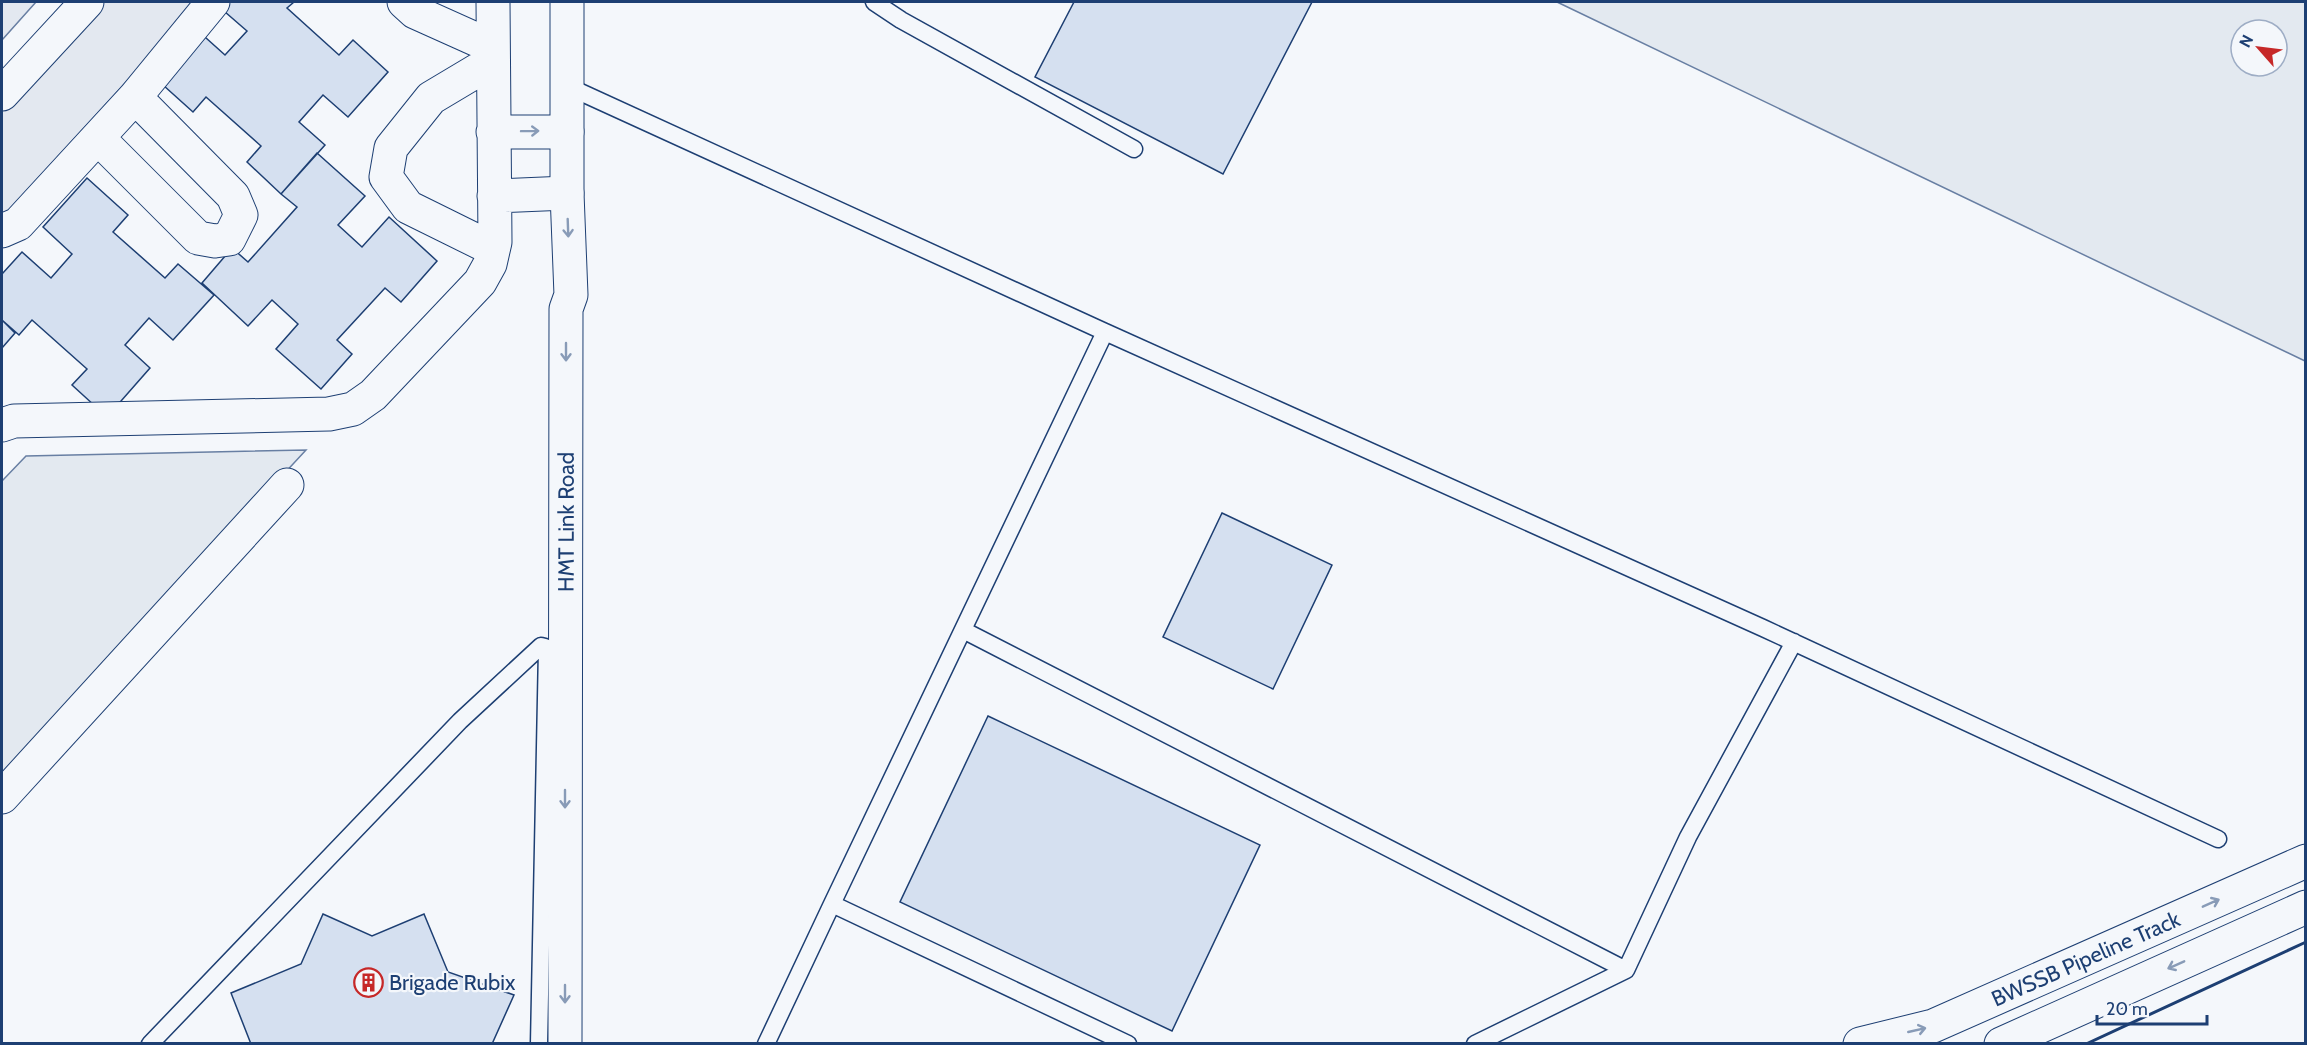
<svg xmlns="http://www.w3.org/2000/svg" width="2307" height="1045" font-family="Cabin,sans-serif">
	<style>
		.green { fill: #e3e9f0; stroke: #687fa3; stroke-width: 1.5; fill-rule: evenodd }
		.parking { fill: #e3e8f0; stroke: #687fa3; stroke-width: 1.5 }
		.building { fill: #d5e0f0; stroke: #1d3f73; stroke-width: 1.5 }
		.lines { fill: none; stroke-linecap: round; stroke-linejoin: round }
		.service-casing { stroke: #1d3f73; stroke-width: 19 }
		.minor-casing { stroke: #1d3f73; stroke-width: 35 }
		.tertiary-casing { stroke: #1d3f73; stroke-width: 35 }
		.secondary-casing { stroke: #1d3f73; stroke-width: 35 }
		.service { stroke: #f4f7fb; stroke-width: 16 }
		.minor { stroke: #f4f7fb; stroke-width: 33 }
		.tertiary { stroke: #f4f7fb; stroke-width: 33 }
		.secondary { stroke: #f4f7fb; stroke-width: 33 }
		.wall { stroke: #1d3f73; stroke-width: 3 }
		.oneway { stroke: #889bb7 }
		.labels { text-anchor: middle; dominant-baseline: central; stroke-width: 4.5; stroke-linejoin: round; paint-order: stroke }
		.street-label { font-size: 22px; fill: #1d3f73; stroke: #f4f7fb }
		.poi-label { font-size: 22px; fill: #1d3f73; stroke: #f4f7fb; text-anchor: start }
	</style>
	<rect width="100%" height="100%" fill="#f4f7fb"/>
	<path class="green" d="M 1557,2 L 2305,2 L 2305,361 ZM 2241,30 L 2277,30 L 2277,66 L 2241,66 Z
		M 306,450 L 2,778 L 2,481 L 26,456 Z"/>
	<path class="parking" d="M 2,2 L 36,2 L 2,40 Z
		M 101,2 L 199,2 L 2,218 L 2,111 Z"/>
	<path class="building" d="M 220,2 L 294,2 L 287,8 L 339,55 L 353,40 L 388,72 L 348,117 L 323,95 L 299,122 L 325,145 L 281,194 L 247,162 L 261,146 L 206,97 L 193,112 L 153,76 L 196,29 L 225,55 L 247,31 L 217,5 Z
		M 1074,2 L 1312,2 L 1223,174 L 1035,77 Z
		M 317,153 L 365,196 L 338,225 L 362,247 L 389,217 L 437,261 L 401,302 L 385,288 L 337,340 L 352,354 L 321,389 L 276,349 L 298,324 L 272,300 L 248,326 L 202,283 L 232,248 L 248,262 L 297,207 L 281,194 Z
		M 87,178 L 128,215 L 113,232 L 165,278 L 178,264 L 214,295 L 173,340 L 149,318 L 125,345 L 150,368 L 107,417 L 72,385 L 87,369 L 32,320 L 19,335 L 2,320 L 2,274 L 22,252 L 51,278 L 72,254 L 43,227 Z
		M 2,320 L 15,333 L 2,348 Z
		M 1222,513 L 1332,565 L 1273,689 L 1163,637 Z
		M 988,716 L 1260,845 L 1172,1031 L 900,902 Z
		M 323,914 L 372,936 L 424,914 L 448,972 L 514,995 L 492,1044 L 251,1044 L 231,993 L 301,964 Z"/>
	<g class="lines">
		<defs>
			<path id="service" d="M 874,2 L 901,20 L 1134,149
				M 567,86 L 1105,332 L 1763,628 L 2218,839
				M 1105,332 L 832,904 L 1128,1044
				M 963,630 L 1626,970
				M 150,1044 L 460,721 L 541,646 L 545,647 L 547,649 L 539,1044
				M 766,1044 L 832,904
				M 1475,1044 L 1626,970 L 1688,837 L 1794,642"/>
			<path id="minor" d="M 404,2 L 415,12 L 493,47
				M 493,61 L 431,98 L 391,148 L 386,177 L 408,207 L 493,249
				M 2,94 L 87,2
				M 493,132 L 567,132
				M 98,138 L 198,238 L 215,241 L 229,239 L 241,215 L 233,196 L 135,97
				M 494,196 L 567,193
				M 2,231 L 18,224 L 135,97 L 213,2
				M 2,425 L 14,421 L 329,414 L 353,409 L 373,395 L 480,282 L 490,264 L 495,242 L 493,2
				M 2,797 L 287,485"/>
			<g id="tertiary">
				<path id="s1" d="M 565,1044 L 566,309 L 571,295 L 567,193 L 567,2"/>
			</g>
			<g id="secondary">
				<path id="s2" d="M 1860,1044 L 1933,1026 L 2306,861"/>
				<path d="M 2001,1044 L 2306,907"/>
			</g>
		</defs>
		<use href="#service" class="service-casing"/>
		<use href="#minor" class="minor-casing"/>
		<use href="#tertiary" class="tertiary-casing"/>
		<use href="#secondary" class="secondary-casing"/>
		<use href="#service" class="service"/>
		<use href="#minor" class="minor"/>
		<use href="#tertiary" class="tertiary"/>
		<use href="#secondary" class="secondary"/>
		<path class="wall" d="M 2086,1044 L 2306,942"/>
	</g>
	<defs><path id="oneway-shaft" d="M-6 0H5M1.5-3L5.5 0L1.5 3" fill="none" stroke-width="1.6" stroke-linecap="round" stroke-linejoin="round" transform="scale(1.5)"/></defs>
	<g class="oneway">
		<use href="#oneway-shaft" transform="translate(530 131) rotate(-1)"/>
		<use href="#oneway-shaft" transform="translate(568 228) rotate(88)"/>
		<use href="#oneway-shaft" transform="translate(566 352) rotate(90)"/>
		<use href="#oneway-shaft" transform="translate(565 799) rotate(90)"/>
		<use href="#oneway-shaft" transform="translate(2211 903) rotate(-24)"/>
		<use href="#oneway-shaft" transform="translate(2176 965) rotate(156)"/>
		<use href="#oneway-shaft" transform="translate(565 994) rotate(90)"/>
		<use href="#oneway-shaft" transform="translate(1917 1030) rotate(-13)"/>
	</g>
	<defs>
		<symbol id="building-ring" viewBox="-11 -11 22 22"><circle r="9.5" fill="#f4f7fb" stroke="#c62828" stroke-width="1.5"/><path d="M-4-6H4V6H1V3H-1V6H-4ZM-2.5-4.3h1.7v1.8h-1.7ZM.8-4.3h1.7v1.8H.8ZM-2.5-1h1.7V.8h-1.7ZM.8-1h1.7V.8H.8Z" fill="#c62828"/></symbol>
	</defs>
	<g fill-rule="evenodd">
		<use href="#building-ring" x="352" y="966" width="33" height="33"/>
	</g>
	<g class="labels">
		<g class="street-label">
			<text stroke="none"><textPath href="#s1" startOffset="522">HMT Link Road</textPath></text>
			<text stroke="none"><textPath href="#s2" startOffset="242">BWSSB Pipeline Track</textPath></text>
		</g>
		<g class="poi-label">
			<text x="389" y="982">Brigade Rubix</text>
		</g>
	</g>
	<rect width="2307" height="1045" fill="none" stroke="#1d3f73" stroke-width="6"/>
	<g transform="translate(2259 48) rotate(298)"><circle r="28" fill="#f4f7fb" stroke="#9eadc5" stroke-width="1.5"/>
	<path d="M0-4.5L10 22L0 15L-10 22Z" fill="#c62828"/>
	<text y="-9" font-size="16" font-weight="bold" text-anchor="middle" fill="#1d3f73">N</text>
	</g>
	<path d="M2097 1015v9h110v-9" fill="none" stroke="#1d3f73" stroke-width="3"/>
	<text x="2106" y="1015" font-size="18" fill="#1d3f73" stroke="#f4f7fb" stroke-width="4.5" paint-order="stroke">20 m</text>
</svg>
